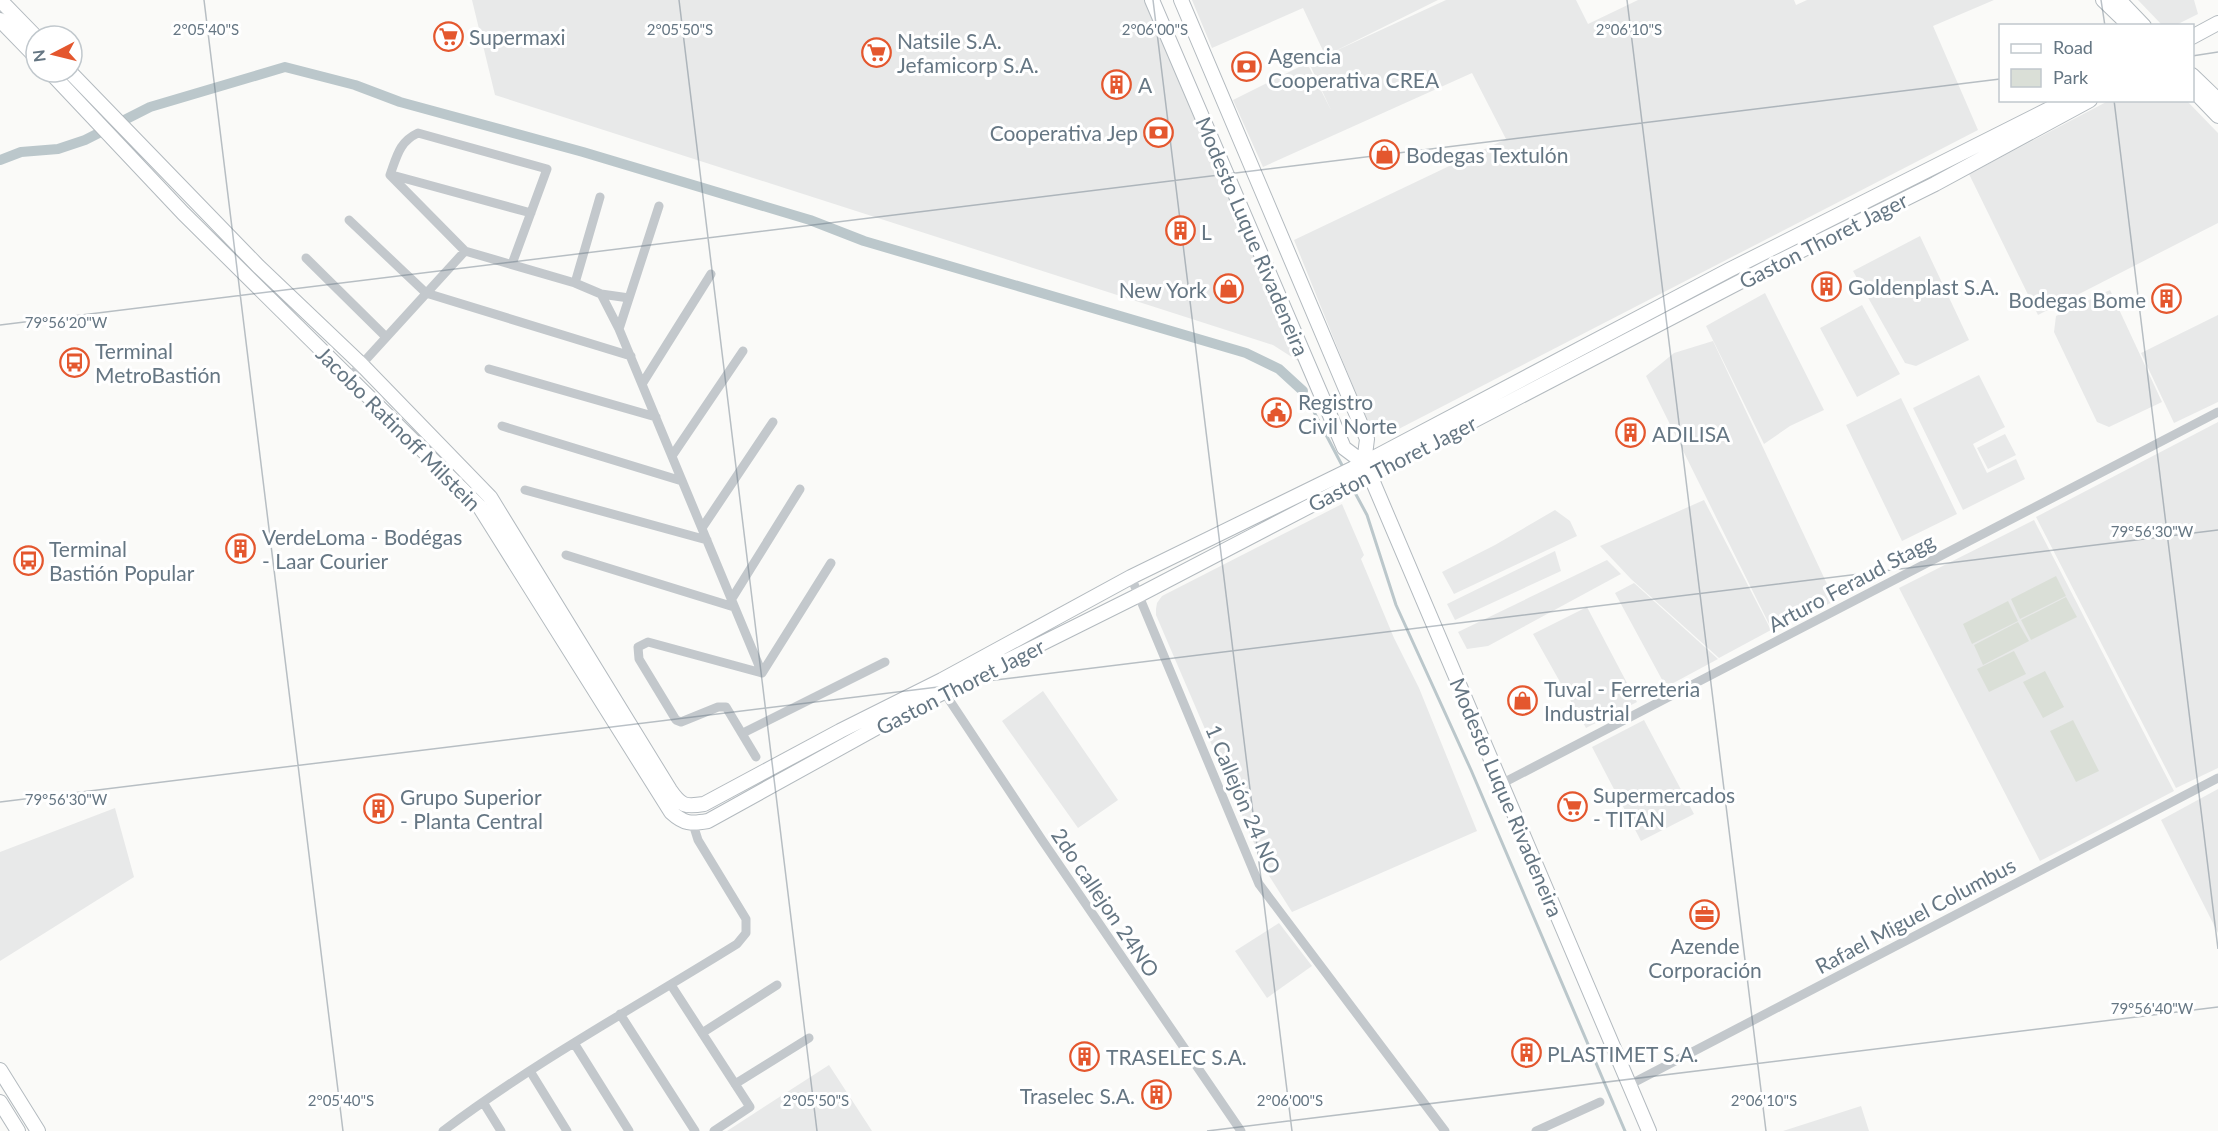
<svg xmlns="http://www.w3.org/2000/svg" width="2218" height="1131" font-family="Lato,sans-serif">
	<style>
		.built { fill: #e8e9e9 }
		.green { fill: #dadfd7 }
		.lines { fill: none; stroke-linecap: round; stroke-linejoin: round }
		.stream { stroke: #bbc7cb; stroke-width: 3 }
		.canal { stroke: #bbc7cb; stroke-width: 10 }
		.secondary-casing { stroke: #b3babf; stroke-width: 16 }
		.street { stroke: #c3c8cc; stroke-width: 9 }
		.secondary { stroke: #fff; stroke-width: 14 }
		.ticks { fill: none; stroke: #657683; stroke-width: 1.5; stroke-opacity: 0.45 }
		.labels { text-anchor: middle; dominant-baseline: central; stroke-width: 6; stroke-linejoin: round; paint-order: stroke }
		.poi-label { font-size: 21px; fill: #657683; stroke: #fff; text-anchor: start }
		.street-label { font-size: 21px; fill: #657683; stroke: #fff }
		.ticks-label { font-size: 15px; text-anchor: middle; fill: #657683; stroke: #fff; stroke-width: 6; stroke-linejoin: round; paint-order: stroke }
	</style>
	<rect width="100%" height="100%" fill="#fafaf8"/>
	<path class="built" d="M 472,0 L 1144,0 L 1298,361 L 1273,345 L 495,95 Z
		M 1192,0 L 1438,0 L 1331,53 L 1446,0 L 1576,0 L 1588,24 L 1638,0 L 1794,0 L 1796,5 L 1807,0 L 1994,0 L 1933,26 L 1978,130 L 1389,434 L 1369,426 L 1294,240 L 1506,139 L 1472,73 L 1263,167 L 1233,100 L 1307,63 L 1331,110 L 1309,63 L 1325,55 L 1303,8 L 1212,48 Z
		M 2138,0 L 2194,0 L 2198,14 L 2176,25 L 2162,25 Z
		M 2110,100 L 2187,101 L 2218,133 L 2218,223 L 2038,315 L 1969,174 Z
		M 1920,236 L 1969,340 L 1916,366 L 1905,363 L 1853,271 Z
		M 2110,290 L 2162,402 L 2109,427 L 2097,422 L 2054,332 L 2056,316 Z
		M 1765,293 L 1824,410 L 1790,426 L 1764,444 L 1706,326 Z
		M 1862,305 L 1900,374 L 1857,397 L 1820,328 Z
		M 2218,315 L 2218,402 L 2174,423 L 2141,353 Z
		M 1713,341 L 1835,601 L 1772,630 L 1646,376 L 1674,353 Z
		M 1979,375 L 2005,427 L 1973,444 L 1987,473 L 2016,459 L 2025,479 L 1963,510 L 1913,408 Z
		M 1901,398 L 1957,514 L 1902,541 L 1846,425 Z
		M 2218,422 L 2218,768 L 2176,788 L 2036,517 Z
		M 2005,434 L 2016,455 L 1988,469 L 1977,448 Z
		M 1704,500 L 1771,630 L 1719,658 L 1631,579 L 1600,546 Z
		M 1342,504 L 1364,555 L 1361,559 L 1394,638 L 1419,688 L 1477,831 L 1292,912 L 1266,871 L 1156,615 L 1156,609 L 1157,603 L 1162,596 Z
		M 1555,510 L 1570,521 L 1577,536 L 1454,594 L 1442,572 L 1495,545 Z
		M 2034,520 L 2174,791 L 2040,861 L 1899,588 Z
		M 1555,551 L 1561,571 L 1455,620 L 1447,604 Z
		M 1607,560 L 1621,574 L 1488,646 L 1467,649 L 1458,632 Z
		M 1634,583 L 1718,659 L 1666,687 L 1615,593 Z
		M 1587,607 L 1637,702 L 1586,728 L 1533,634 Z
		M 1043,691 L 1118,800 L 1078,828 L 1002,721 Z
		M 1644,720 L 1694,814 L 1641,841 L 1592,747 Z
		M 2218,789 L 2218,933 L 2161,820 Z
		M 115,808 L 134,877 L 0,961 L 0,852 Z
		M 1279,923 L 1312,966 L 1267,998 L 1235,951 Z
		M 829,1065 L 872,1131 L 727,1131 Z
		M 1861,1106 L 1869,1131 L 1783,1131 Z"/>
	<path class="green" d="M 2056,576 L 2066,596 L 2020,619 L 2011,599 Z
		M 2066,597 L 2077,617 L 2031,640 L 2021,620 Z
		M 2008,601 L 2018,621 L 1972,644 L 1963,624 Z
		M 2018,622 L 2029,641 L 1983,665 L 1974,645 Z
		M 2014,651 L 2026,674 L 1989,692 L 1977,669 Z
		M 2045,671 L 2064,707 L 2043,718 L 2023,682 Z
		M 2073,720 L 2099,771 L 2076,782 L 2050,731 Z"/>
	<g class="lines">
		<path class="stream" d="M 1303,391 L 1344,469
			M 1353,489 L 1367,515 L 1396,605 L 1471,770 L 1625,1131"/>
		<path class="canal" d="M 0,160 L 21,152 L 58,149 L 85,140 L 150,107 L 285,67 L 355,85 L 400,102 L 583,152 L 810,220 L 864,241 L 1246,353 L 1279,369 L 1303,391"/>
		<defs>
			<path id="secondary" d="M 0,0 L 36,37
				M 1152,0 L 1344,448 L 1364,463 L 1370,475 L 1649,1131
				M 1181,0 L 1367,439 L 1364,463
				M 2103,0 L 2130,26
				M 2119,0 L 2144,26
				M 0,20 L 36,57
				M 2192,37 L 2218,23
				M 50,72 L 183,213 L 479,506 L 671,812 C 684,824 691,824 708,821 L 914,707 L 1139,595 L 1778,262 L 1935,184 L 2090,100
				M 70,72 L 258,266 L 361,364 L 490,497 L 670,790 C 681,806 685,807 704,804 L 840,731 L 942,680 L 1131,577 L 1364,463 L 1729,270 L 2067,100
				M 2192,75 L 2218,100
				M 2192,89 L 2218,116
				M 0,1070 L 38,1131
				M 0,1102 L 18,1131"/>
		</defs>
		<use href="#secondary" class="secondary-casing"/>
		<path class="street" d="M 392,175 L 531,213
			M 349,220 L 426,293 L 631,356
			M 306,258 L 386,337
			M 512,264 L 547,169 L 418,133 C 399,142 397,156 390,175 L 465,251 L 575,283 L 601,294 L 629,298
			M 575,283 L 600,197
			M 601,294 L 619,329 L 762,673
			M 619,329 L 659,206
			M 489,369 L 656,417
			M 350,377 L 465,251
			M 642,384 L 711,274
			M 502,426 L 682,481
			M 672,456 L 743,351
			M 525,490 L 707,540
			M 702,528 L 773,422
			M 566,555 L 734,607
			M 1131,577 L 1259,884 L 1445,1131
			M 731,600 L 800,489
			M 762,673 L 831,563
			M 944,692 L 1042,840 L 1241,1131
			M 743,733 L 885,662
			M 756,757 L 726,707 L 718,707 L 681,722 L 676,720 L 639,659 L 638,647 L 648,642 L 762,673
			M 1501,784 L 2218,412
			M 671,985 L 750,1107 L 714,1131
			M 620,1014 L 695,1131
			M 702,1033 L 777,985
			M 574,1043 L 629,1131
			M 530,1071 L 567,1131
			M 735,1084 L 809,1038
			M 1629,1085 L 2218,778
			M 483,1102 L 501,1131
			M 443,1131 C 536,1061 639,1005 737,944 L 746,933 L 746,919 L 698,840 L 693,824
			M 1536,1131 L 1600,1102"/>
		<use href="#secondary" class="secondary"/>
	</g>
	<path class="ticks" d="M 204,0 L 343,1131M 679,0 L 817,1131M 1153,0 L 1292,1131M 1627,0 L 1766,1131M 2101,0 L 2105,26M 2192,56 L 2218,52M 2114,100 L 2218,949M 0,325 L 2000,79M 0,802 L 2218,530M 1207,1131 L 2218,1007"/>
	<defs>
		<symbol id="supermarket-ring" viewBox="-11 -11 22 22"><circle r="9.5" fill="#fff" stroke="#e4572e" stroke-width="1.5"/><path d="M-6-5.5h2.5l.6 2H6L4.5 2H-2.5L-4.4-4H-6ZM-1.5 3.2a1.3 1.3 0 1 0 .1 0ZM3 3.2a1.3 1.3 0 1 0 .1 0Z" fill="#e4572e"/></symbol>
		<symbol id="bank-ring" viewBox="-11 -11 22 22"><circle r="9.5" fill="#fff" stroke="#e4572e" stroke-width="1.5"/><path d="M-6-4H6V4H-6ZM0-2.3a2.3 2.3 0 1 0 0 4.6a2.3 2.3 0 1 0 0-4.6Z" fill="#e4572e"/></symbol>
		<symbol id="building-ring" viewBox="-11 -11 22 22"><circle r="9.5" fill="#fff" stroke="#e4572e" stroke-width="1.5"/><path d="M-4-6H4V6H1V3H-1V6H-4ZM-2.5-4.3h1.7v1.8h-1.7ZM.8-4.3h1.7v1.8H.8ZM-2.5-1h1.7V.8h-1.7ZM.8-1h1.7V.8H.8Z" fill="#e4572e"/></symbol>
		<symbol id="shop-ring" viewBox="-11 -11 22 22"><circle r="9.5" fill="#fff" stroke="#e4572e" stroke-width="1.5"/><path d="M-5-2.5h2.3a2.7 3.5 0 0 1 5.4 0H5L5.5 6h-11ZM-1.5-2.5h3a1.5 2.3 0 0 0-3 0Z" fill="#e4572e"/></symbol>
		<symbol id="bus-ring" viewBox="-11 -11 22 22"><circle r="9.5" fill="#fff" stroke="#e4572e" stroke-width="1.5"/><path d="M-5-6H5V4H4V6H2V4H-2V6H-4V4H-5ZM-3.5-4V0h7V-4ZM-3.5 1.2v1.5H-2V1.2ZM2 1.2v1.5H3.5V1.2Z" fill="#e4572e"/></symbol>
		<symbol id="civic-ring" viewBox="-11 -11 22 22"><circle r="9.5" fill="#fff" stroke="#e4572e" stroke-width="1.5"/><path d="M-.6-6.5H3V-4.5H.6V-3L4-1V1h2V6H-6V1h2V-1L-.6-3ZM-1.2 2.5V6h2.4V2.5Z" fill="#e4572e"/></symbol>
		<symbol id="office-ring" viewBox="-11 -11 22 22"><circle r="9.5" fill="#fff" stroke="#e4572e" stroke-width="1.5"/><path d="M-6-3h4V-5.5h4V-3h4V5H-6ZM-1-4.5V-3h2v-1.5ZM-6 0V1H6V0Z" fill="#e4572e"/></symbol>
	</defs>
	<g fill-rule="evenodd">
		<use href="#supermarket-ring" x="432" y="20" width="33" height="33"/>
		<use href="#supermarket-ring" x="860" y="36" width="33" height="33"/>
		<use href="#bank-ring" x="1230" y="50" width="33" height="33"/>
		<use href="#building-ring" x="1100" y="68" width="33" height="33"/>
		<use href="#bank-ring" x="1142" y="116" width="33" height="33"/>
		<use href="#shop-ring" x="1368" y="138" width="33" height="33"/>
		<use href="#building-ring" x="1164" y="214" width="33" height="33"/>
		<use href="#building-ring" x="1810" y="270" width="33" height="33"/>
		<use href="#shop-ring" x="1212" y="272" width="33" height="33"/>
		<use href="#building-ring" x="2150" y="282" width="33" height="33"/>
		<use href="#bus-ring" x="58" y="346" width="33" height="33"/>
		<use href="#civic-ring" x="1260" y="396" width="33" height="33"/>
		<use href="#building-ring" x="1614" y="416" width="33" height="33"/>
		<use href="#building-ring" x="224" y="532" width="33" height="33"/>
		<use href="#bus-ring" x="12" y="544" width="33" height="33"/>
		<use href="#shop-ring" x="1506" y="684" width="33" height="33"/>
		<use href="#supermarket-ring" x="1556" y="790" width="33" height="33"/>
		<use href="#building-ring" x="362" y="792" width="33" height="33"/>
		<use href="#office-ring" x="1688" y="898" width="33" height="33"/>
		<use href="#building-ring" x="1510" y="1036" width="33" height="33"/>
		<use href="#building-ring" x="1068" y="1040" width="33" height="33"/>
		<use href="#building-ring" x="1140" y="1078" width="33" height="33"/>
	</g>
	<g class="labels">
		<g class="poi-label">
			<text x="469" y="36">Supermaxi</text>
			<text x="897" y="40">Natsile S.A.<tspan x="897" dy="24">Jefamicorp S.A.</tspan></text>
			<text x="1268" y="55">Agencia<tspan x="1268" dy="24">Cooperativa CREA</tspan></text>
			<text x="1138" y="84">A</text>
			<text x="1138" y="132" text-anchor="end">Cooperativa Jep</text>
			<text x="1406" y="154">Bodegas Textulón</text>
			<text x="1201" y="231">L</text>
			<text x="1848" y="286">Goldenplast S.A.</text>
			<text x="1207" y="289" text-anchor="end">New York</text>
			<text x="2146" y="299" text-anchor="end">Bodegas Bome</text>
			<text x="95" y="350">Terminal<tspan x="95" dy="24">MetroBastión</tspan></text>
			<text x="1298" y="401">Registro<tspan x="1298" dy="24">Civil Norte</tspan></text>
			<text x="1652" y="433">ADILISA</text>
			<text x="262" y="536">VerdeLoma - Bodégas<tspan x="262" dy="24">- Laar Courier</tspan></text>
			<text x="49" y="548">Terminal<tspan x="49" dy="24">Bastión Popular</tspan></text>
			<text x="1544" y="688">Tuval - Ferreteria<tspan x="1544" dy="24">Industrial</tspan></text>
			<text x="1593" y="794">Supermercados<tspan x="1593" dy="24">- TITAN</tspan></text>
			<text x="400" y="796">Grupo Superior<tspan x="400" dy="24">- Planta Central</tspan></text>
			<text x="1705" y="945" text-anchor="middle">Azende<tspan x="1705" dy="24">Corporación</tspan></text>
			<text x="1547" y="1053">PLASTIMET S.A.</text>
			<text x="1106" y="1056">TRASELEC S.A.</text>
			<text x="1135" y="1095" text-anchor="end">Traselec S.A.</text>
		</g>
		<g class="street-label">
			<text transform="translate(1253 236) rotate(67)">Modesto Luque Rivadeneira</text>
			<text transform="translate(1823 240) rotate(-27)">Gaston Thoret Jager</text>
			<text transform="translate(399 428) rotate(45)">Jacobo Ratinoff Milstein</text>
			<text transform="translate(1392 463) rotate(-27)">Gaston Thoret Jager</text>
			<text transform="translate(1851 582) rotate(-28)">Arturo Feraud Stagg</text>
			<text transform="translate(960 686) rotate(-27)">Gaston Thoret Jager</text>
			<text transform="translate(1507 797) rotate(67)">Modesto Luque Rivadeneira</text>
			<text transform="translate(1244 799) rotate(67)">1 Callejón 24 NO</text>
			<text transform="translate(1106 902) rotate(56)">2do callejon 24NO</text>
			<text transform="translate(1915 915) rotate(-28)">Rafael Miguel Columbus</text>
		</g>
	</g>
	<g class="ticks-label">
		<text x="206" y="35">2°05'40"S</text>
		<text x="680" y="35">2°05'50"S</text>
		<text x="1155" y="35">2°06'00"S</text>
		<text x="1629" y="35">2°06'10"S</text>
		<text x="66" y="328">79°56'20"W</text>
		<text x="2152" y="537">79°56'30"W</text>
		<text x="66" y="805">79°56'30"W</text>
		<text x="2152" y="1014">79°56'40"W</text>
		<text x="341" y="1106">2°05'40"S</text>
		<text x="816" y="1106">2°05'50"S</text>
		<text x="1290" y="1106">2°06'00"S</text>
		<text x="1764" y="1106">2°06'10"S</text>
	</g>
	<rect x="1999" y="24" width="195" height="78" fill="#ffffff" stroke="#c1c8cd" stroke-width="1.5"/>
	<rect x="2011" y="44" width="30" height="9" fill="#ffffff" stroke="#c1c8cd" stroke-width="1.5"/>
	<text x="2053" y="54" font-size="18" fill="#657683">Road</text>
	<rect x="2011" y="69" width="30" height="18" fill="#dadfd7" stroke="#c1c8cd" stroke-width="1.5"/>
	<text x="2053" y="84" font-size="18" fill="#657683">Park</text>
	<g transform="translate(54 54) rotate(263)"><circle r="28" fill="#ffffff" stroke="#c1c8cd" stroke-width="1.5"/>
	<path d="M0-4.5L10 22L0 15L-10 22Z" fill="#e4572e"/>
	<text y="-9" font-size="16" font-weight="bold" text-anchor="middle" fill="#657683">N</text>
	</g>
</svg>
